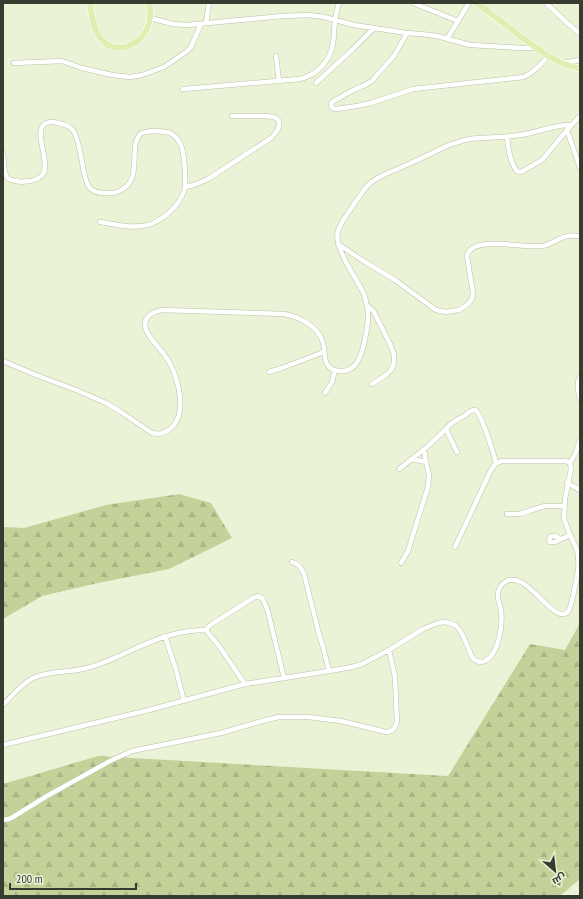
<svg xmlns="http://www.w3.org/2000/svg" width="583" height="899" font-family="'PT Sans Narrow',Cairo,sans-serif">
	<style>
		.forest { fill: url(#forest-firs) }
		.lines { fill: none; stroke-linecap: round; stroke-linejoin: round }
		.minor-casing { stroke: #bac1a7; stroke-width: 5.5 }
		.major-casing { stroke: #fff; stroke-width: 7 }
		.minor { stroke: #fff; stroke-width: 4.5 }
		.major { stroke: #e0eeb1; stroke-width: 6 }
	</style>
	<defs>
		<pattern id="forest-firs" width="22" height="20" patternUnits="userSpaceOnUse"><rect width="22" height="20" fill="#c3d299"/><path d="M5 1l3.5 6h-7zM16 11l3.5 6h-7z" fill="#a8b584"/></pattern>
	</defs>
	<rect width="100%" height="100%" fill="#ebf3d7"/>
	<path class="forest" d="M 179,494 L 211,503 L 232,538 L 169,569 L 98,583 L 42,596 L 3,619 L 3,527 L 24,528 L 106,505 Z
		M 580,623 L 580,879 L 560,896 L 3,896 L 3,784 L 98,756 L 448,776 L 530,644 L 565,650 Z"/>
	<g class="lines">
		<defs>
			<path id="minor" d="M 413,3 L 458,21 L 469,3
				M 546,3 L 565,21 L 580,34
				M 150,18 L 173,24 L 187,25 L 283,16 L 309,15 L 324,17 L 354,25 L 407,33 L 421,34 L 437,36 L 470,45 L 522,48 L 537,48
				M 206,23 L 209,3
				M 407,33 L 394,56 L 376,76 L 372,81 L 361,87 L 355,89 L 332,102 L 331,104 L 332,108 L 336,109 L 357,106 L 371,103 L 413,89 L 524,77 C 534,72 541,65 548,56
				M 447,39 L 458,21
				M 276,56 L 279,81
				M 14,63 L 62,61 L 82,68 L 112,75 L 130,77 L 142,75 L 164,67 L 186,52 L 191,47 L 201,24
				M 562,63 L 580,60
				M 316,83 L 352,50 L 374,28
				M 183,89 L 300,79 C 317,75 330,61 333,44 C 334,37 334,29 335,22 C 336,15 337,9 339,3
				M 567,130 L 580,168
				M 507,137 C 508,147 510,165 518,172 L 521,172 L 542,160 L 567,130 L 580,116
				M 3,153 C 4,160 3,171 7,177 C 13,184 38,183 43,174 C 50,164 36,136 42,127 C 46,120 56,122 62,124 C 66,125 72,127 74,132 C 79,141 82,162 84,173 C 86,179 86,185 91,189 C 95,192 100,193 105,193 C 111,194 117,193 123,189 C 139,179 132,158 136,142 C 137,140 138,136 140,134 C 143,132 148,132 152,131 C 158,131 164,131 170,133 C 174,135 178,139 180,143 C 184,149 187,184 184,191 C 179,206 165,218 151,224 C 135,230 115,224 100,222
				M 185,187 L 194,185 L 208,179 L 271,138 C 276,133 285,122 274,117 C 271,116 268,117 264,116 C 253,116 243,116 232,116
				M 338,244 L 362,260 L 395,280 L 436,310 L 445,312 L 459,310 L 467,305 L 472,299 L 473,293 L 467,256 C 471,234 526,249 542,246 C 550,245 557,239 564,237 C 569,235 574,235 580,236
				M 367,305 L 374,312 L 390,344 L 394,355 L 394,363 L 391,370 L 386,375 L 372,384
				M 3,361 L 36,375 L 76,390 L 106,403 L 121,412 L 152,433 C 160,435 168,432 174,425 C 188,407 176,369 163,353 C 158,346 145,334 145,325 C 145,315 155,311 162,310 L 284,314 C 299,317 316,325 322,340 C 327,352 320,369 339,371 C 348,372 355,367 359,359 C 364,348 368,327 368,315 C 368,308 366,301 364,294 C 357,279 333,247 338,231 C 341,222 347,215 352,207 C 357,200 362,192 368,185 C 377,176 391,172 402,167 C 418,160 434,152 449,145 C 456,143 463,140 470,139 C 487,137 503,138 520,135 C 537,133 554,124 572,125
				M 269,372 L 282,368 L 324,352
				M 580,377 C 576,384 578,391 580,399
				M 325,393 L 332,382 L 335,370
				M 457,452 L 446,429 C 450,423 458,419 464,416 C 467,414 471,409 475,410 C 481,412 494,455 496,463
				M 411,459 L 426,462
				M 399,469 L 427,447 L 446,429
				M 567,483 L 573,486 L 580,490
				M 507,514 L 520,514 L 532,510 L 545,506 L 564,506
				M 560,539 L 555,536 L 551,536 L 549,539 L 550,542 L 555,542 L 570,535
				M 455,547 L 490,472 L 495,464 L 502,461 L 566,461 L 570,463
				M 292,562 C 299,564 301,568 304,574 L 319,634 L 323,647 L 329,671
				M 401,563 L 408,551 L 428,487 L 429,475 L 426,462 L 424,449
				M 165,636 L 176,670 L 184,701
				M 245,684 L 219,646 L 209,634 L 206,630 L 208,627 L 212,624 L 253,598 L 258,596 L 263,599 L 268,612 L 284,678
				M 3,705 C 12,696 21,684 33,678 C 50,670 69,673 87,668 C 115,661 139,644 167,636 C 180,632 193,630 206,630
				M 3,745 L 149,710 L 245,684 L 329,671 L 352,667 L 362,664 L 389,650 L 423,629 L 438,623 L 443,622 L 449,623 L 455,625 L 459,629 L 463,636 L 472,657 C 476,662 480,663 485,661 C 499,654 503,624 501,610 C 500,605 497,599 498,593 C 499,588 502,583 507,581 C 528,570 556,630 569,610 C 571,606 572,600 573,596 C 576,581 581,565 577,550 L 568,530 L 564,518 L 565,499 L 571,469 L 570,463 L 576,452 L 580,440
				M 3,820 L 9,819 L 13,817 L 47,796 L 110,761 L 132,751 L 221,733 L 266,720 L 279,717 L 308,717 L 341,721 L 386,732 C 393,732 395,728 397,722 L 395,677 L 389,650"/>
			<path id="major" d="M 90,3 C 92,14 92,26 99,36 C 115,60 147,44 150,18 C 151,13 150,8 149,3
				M 477,3 L 520,36 L 548,56 L 562,63 L 580,69"/>
		</defs>
		<use href="#minor" class="minor-casing"/>
		<use href="#major" class="major-casing"/>
		<use href="#minor" class="minor"/>
		<use href="#major" class="major"/>
	</g>
	<rect width="583" height="899" fill="none" stroke="#383b30" stroke-width="8"/>
	<g transform="translate(555 871) rotate(152)" stroke="#ebf3d7" stroke-width="3" paint-order="stroke">
	<path d="M0-3L7 15L0 10L-7 15Z" fill="#383b30"/>
	<text y="-6" font-size="11" font-weight="bold" text-anchor="middle" fill="#383b30">ش</text>
	</g>
	<path d="M10 883v6h126v-6" fill="none" stroke="#383b30" stroke-width="2"/>
	<text x="16" y="883" font-size="12" fill="#383b30" stroke="#ebf3d7" stroke-width="3" paint-order="stroke">200 m</text>
</svg>
